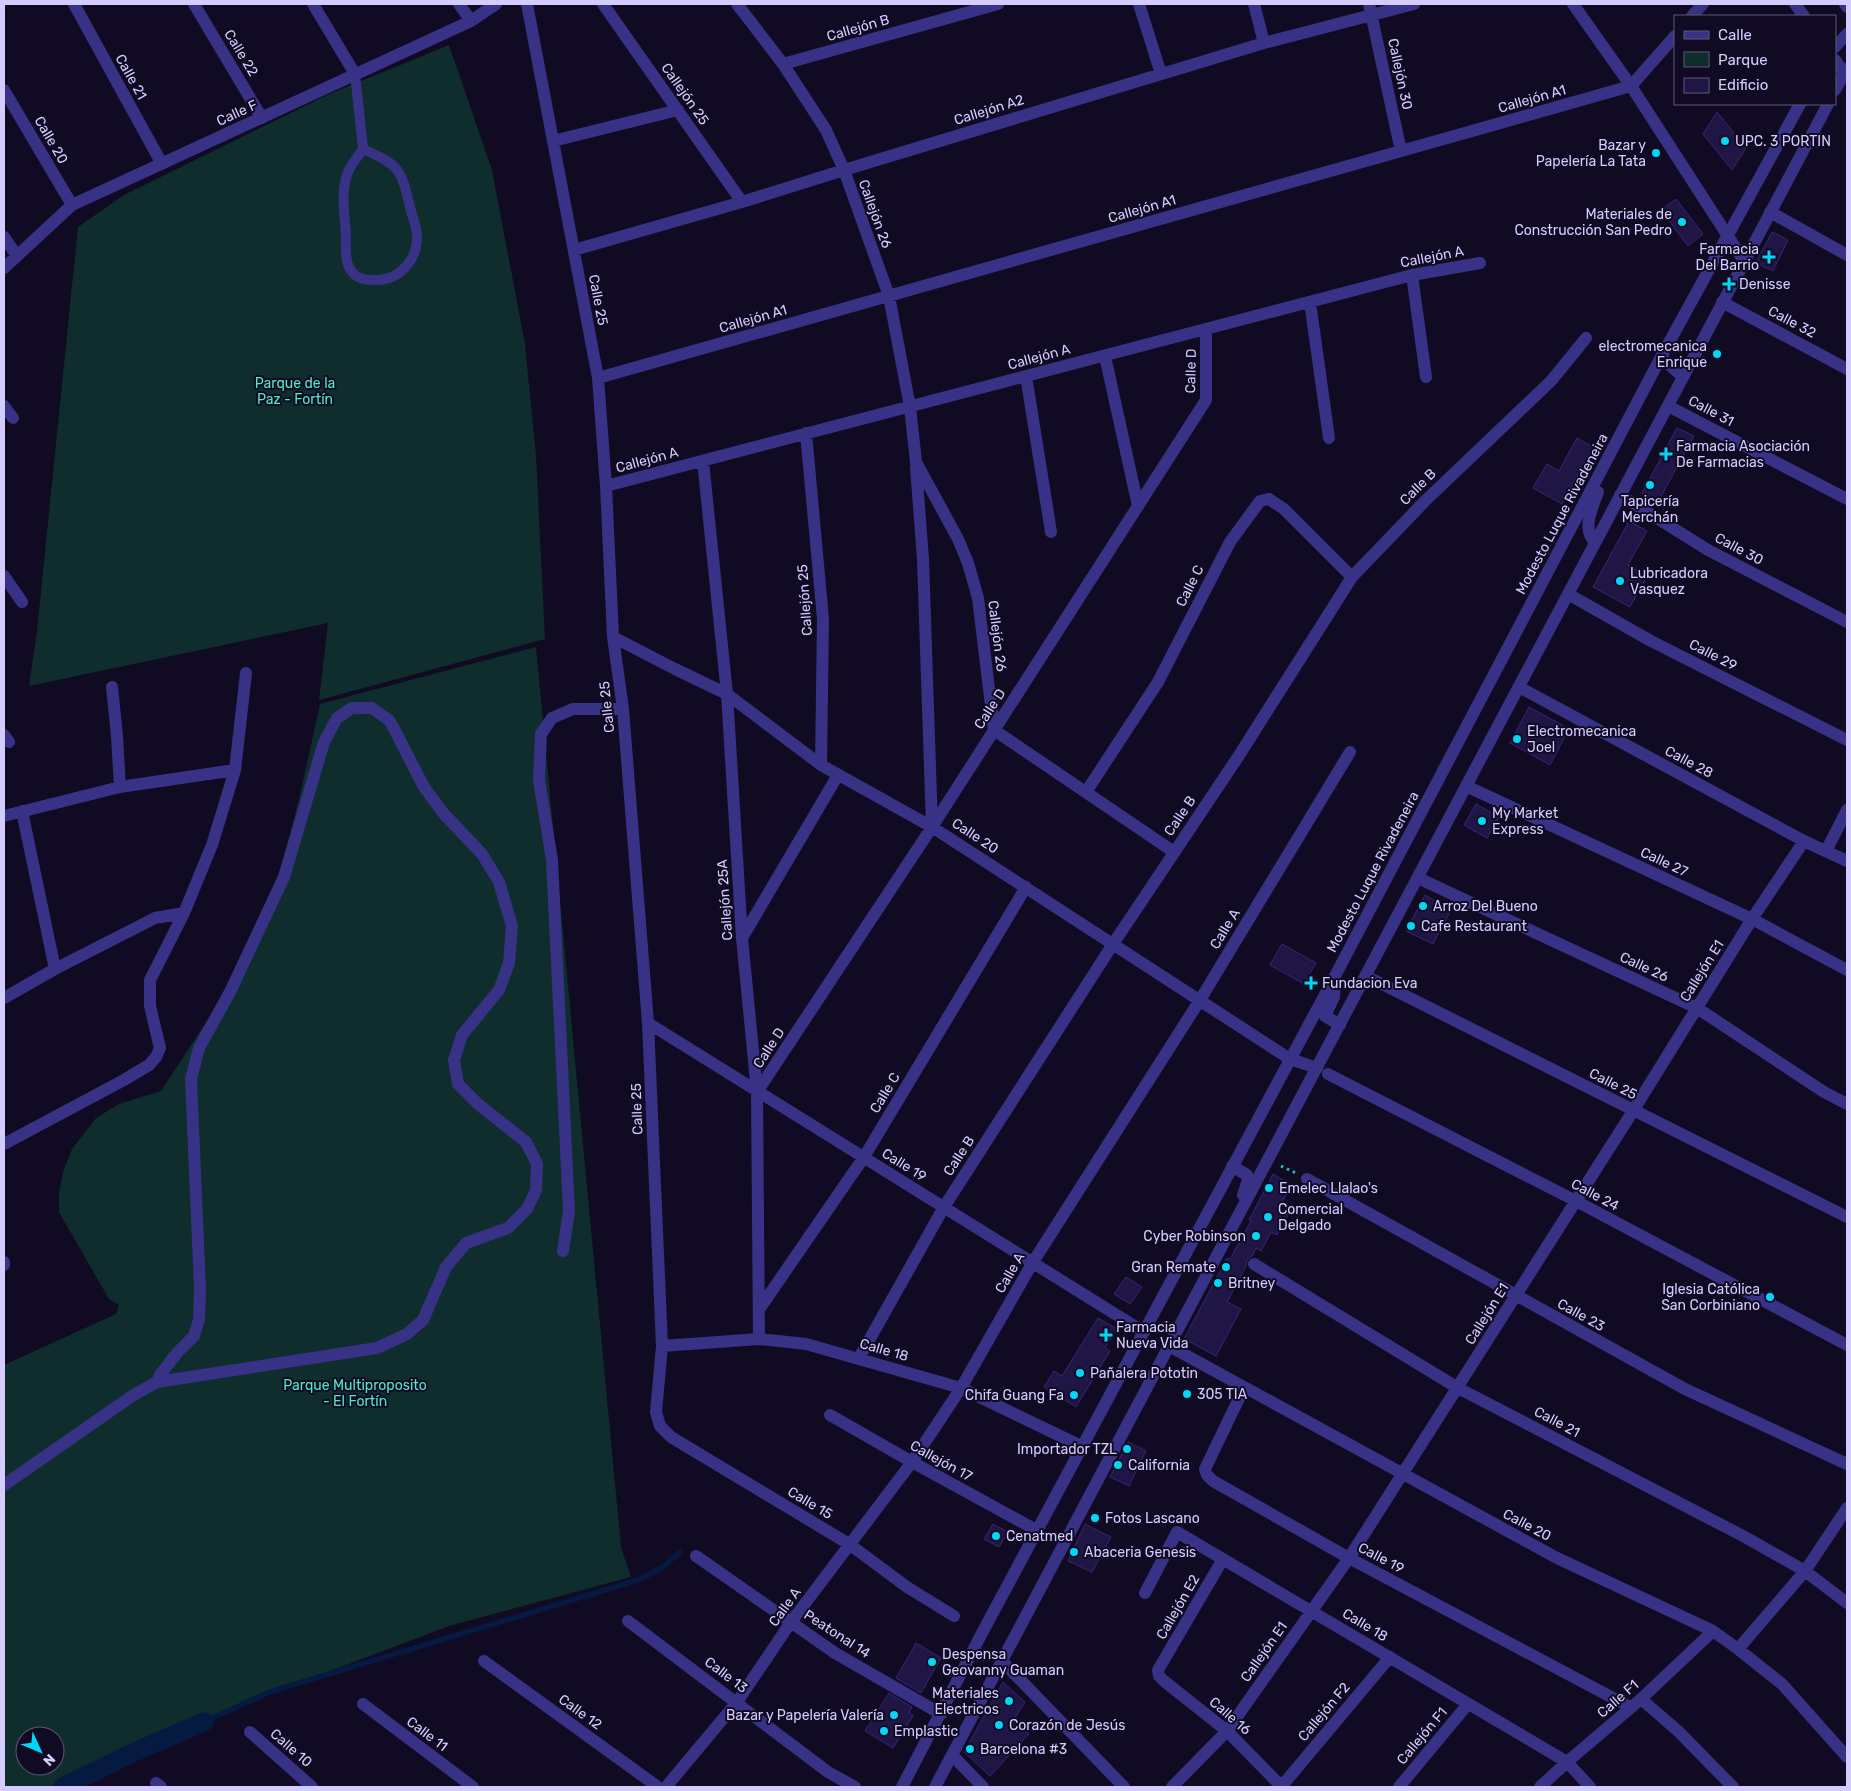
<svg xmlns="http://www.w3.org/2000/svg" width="1851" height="1791" font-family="Rubik,sans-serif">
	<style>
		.green { fill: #0e2d2c; fill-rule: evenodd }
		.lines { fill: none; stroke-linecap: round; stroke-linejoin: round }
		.stream { stroke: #051941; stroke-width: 5.5 }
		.canal { stroke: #051941; stroke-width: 19 }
		.building { fill: #201645; stroke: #372673 }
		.path { stroke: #23bcb7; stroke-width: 3; stroke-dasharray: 2.5 4; stroke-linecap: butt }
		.service { stroke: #373285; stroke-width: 10 }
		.minor { stroke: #373285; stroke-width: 12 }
		.tertiary { stroke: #373285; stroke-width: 12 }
		.poi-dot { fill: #00d8f7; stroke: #100b22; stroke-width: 2 }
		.labels { text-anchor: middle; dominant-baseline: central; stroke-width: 4; stroke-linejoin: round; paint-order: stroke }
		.street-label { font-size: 14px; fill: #d4ccff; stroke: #100b22 }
		.poi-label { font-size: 14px; fill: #d4ccff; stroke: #100b22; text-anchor: start }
		.park-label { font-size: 14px; fill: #4ee9c7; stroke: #100b22 }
	</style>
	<rect width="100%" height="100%" fill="#100b22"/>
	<path class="green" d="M 449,45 L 492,170 L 525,344 L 536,456 L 545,639 L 319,700 L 328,623 L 29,686 L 37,631 L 78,227 L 124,195 L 327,95 Z
		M 536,647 L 621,1547 L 631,1577 L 449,1626 L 130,1747 L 55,1787 L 4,1787 L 4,1365 L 116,1314 L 119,1305 L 109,1299 L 59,1212 L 59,1193 L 63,1172 L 72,1149 L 96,1118 L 119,1104 L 161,1091 L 216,1007 L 255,927 L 281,868 L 300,795 L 320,704 ZM 25,1736 L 55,1736 L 55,1766 L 25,1766 Z"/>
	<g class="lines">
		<path class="stream" d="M 204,1722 L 270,1692 L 641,1579 L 664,1566 L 680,1552"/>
		<path class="canal" d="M 63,1787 L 130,1754 L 204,1722"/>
	</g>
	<path class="building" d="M 1717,112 L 1746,148 L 1732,170 L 1703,134 Z
		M 1676,199 L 1703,234 L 1688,246 L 1661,210 Z
		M 1772,232 L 1788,240 L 1773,271 L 1756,263 Z
		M 1677,428 L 1694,436 L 1658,502 L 1642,493 Z
		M 1577,438 L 1593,447 L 1562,504 L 1533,488 L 1547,464 L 1559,471 Z
		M 1629,521 L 1647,531 L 1628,565 L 1647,576 L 1630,607 L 1593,587 Z
		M 1529,707 L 1569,729 L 1550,765 L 1510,743 Z
		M 1476,804 L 1499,817 L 1487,838 L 1464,825 Z
		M 1425,895 L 1451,910 L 1433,944 L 1406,931 Z
		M 1282,944 L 1316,963 L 1304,984 L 1270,965 Z
		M 1273,1174 L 1291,1185 L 1278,1210 L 1288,1215 L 1277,1235 L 1271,1232 L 1261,1251 L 1256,1248 L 1252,1256 L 1247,1260 L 1246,1266 L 1227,1302 L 1241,1309 L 1216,1356 L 1184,1339 L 1227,1258 L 1230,1259 L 1251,1221 L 1249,1220 Z
		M 1126,1277 L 1142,1287 L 1130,1304 L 1114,1294 Z
		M 1098,1318 L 1117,1329 L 1105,1348 L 1110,1351 L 1076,1407 L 1044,1387 L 1054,1371 L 1062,1376 Z
		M 1128,1442 L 1146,1451 L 1129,1486 L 1110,1477 Z
		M 993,1524 L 1008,1532 L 999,1547 L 984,1539 Z
		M 1085,1524 L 1111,1537 L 1092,1572 L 1068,1561 Z
		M 916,1643 L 941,1658 L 921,1693 L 896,1678 Z
		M 1003,1682 L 1025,1702 L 1014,1719 L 1029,1734 L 990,1776 L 964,1752 Z
		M 889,1693 L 912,1707 L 909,1713 L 913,1716 L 893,1748 L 865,1731 Z"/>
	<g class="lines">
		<path class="path" d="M 1281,1166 L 1296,1173"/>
		<path class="service" d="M 355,74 L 363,149 C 359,155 353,162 350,168 C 339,188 345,215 346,236 C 346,247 344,264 353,273 C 359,280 369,280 378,280 C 401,279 417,259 417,237 C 417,227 412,216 410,207 C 401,168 399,165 363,149"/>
		<path class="minor" d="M 74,4 L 162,164
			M 194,4 L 262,118
			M 313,4 L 355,74
			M 459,4 L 471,21
			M 527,4 L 598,378 L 606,486 L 613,637 L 623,709 L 648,1023 L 662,1346 L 656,1412 L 660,1426 L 671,1437 L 849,1544 L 907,1587 L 954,1616
			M 603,4 L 742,202
			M 737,4 L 783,64 L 826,130 L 844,170 L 889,296 L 910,407 L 916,462 L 958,539 L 968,563 L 978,598 L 994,730 L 1174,852
			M 1139,4 L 1161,74
			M 1254,4 L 1264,43
			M 1369,4 L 1401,151
			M 1573,4 L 1631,86 L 1744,261
			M 1795,4 L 1804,16
			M 1845,4 L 1847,7
			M 1692,16 L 1703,4
			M 1835,60 L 1844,73
			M 783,64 L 998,4
			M 4,90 L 72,205
			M 553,141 L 678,110
			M 1770,212 L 1847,255
			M 4,237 L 17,256
			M 574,250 L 742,202 L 844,170 L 1264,43 L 1414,4
			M 4,268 L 72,205 L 471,21 L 496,4
			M 1412,275 L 1426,377
			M 1310,302 L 1329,438
			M 1722,302 L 1847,369
			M 1105,356 L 1138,506
			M 1026,376 L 1051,532
			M 598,378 L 1631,86 L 1675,36
			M 4,406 L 13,418
			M 1668,406 L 1847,499
			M 806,433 L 823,619 L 821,765
			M 703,461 L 727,694 L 742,938 L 757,1092 L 759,1339
			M 916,467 L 923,559 L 932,827
			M 606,486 L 1412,275 L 1480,263
			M 1620,495 L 1708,550 L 1847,622
			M 4,576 L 22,602
			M 1568,594 L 1651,641 L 1847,740
			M 613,637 L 675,669 L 727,694 L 821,765 L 932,827 L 1290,1059 L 1317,1068
			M 112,687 L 117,736 L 120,787
			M 1519,687 L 1804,841 L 1847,861
			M 4,735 L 9,742
			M 1466,786 L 1752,919 L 1847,970
			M 1086,792 L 1158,682 L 1230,542 L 1260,501 L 1269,499 L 1284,509 L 1352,577
			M 22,811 L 55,969
			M 4,816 L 120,787 L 235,770
			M 1826,851 L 1847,810
			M 1418,878 L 1697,1008 L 1824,1092 L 1847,1104
			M 742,938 L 838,775
			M 1366,976 L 1847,1217
			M 4,998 L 55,969 L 155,918 L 184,913
			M 648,1023 L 1144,1332
			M 1328,1074 L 1576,1201 L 1847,1345
			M 757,1092 L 932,827 L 1206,400 L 1206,329
			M 4,1144 L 124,1080 L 149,1065 L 156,1057 L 160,1048 L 150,1006 L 150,980 L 184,913 L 212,845 L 235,770 L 246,673
			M 1307,1179 L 1685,1389 L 1847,1464
			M 563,1251 L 569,1211 L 552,860 L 539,780 L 541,734 L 552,718 L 573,709 L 623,709
			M 4,1262 L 4,1265
			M 1254,1264 L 1458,1388 L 1745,1537 L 1805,1571 L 1847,1603
			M 760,1308 L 864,1157 L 1026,887
			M 662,1346 L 759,1339 L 806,1344 L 961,1388 L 1083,1447
			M 1169,1346 L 1557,1558 L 1713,1631 L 1738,1649 L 1782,1684 L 1847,1757
			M 859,1358 L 944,1207 L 1113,944 L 1238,757 L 1352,577 L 1425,501 L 1551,381 L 1586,338
			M 1244,1388 L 1205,1469 L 1207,1475 L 1213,1481 L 1349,1558 L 1630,1707
			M 830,1415 L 912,1462 L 1038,1531
			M 4,1485 L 132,1396 L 157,1382 L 377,1348 L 407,1334 L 423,1320 L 446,1267 L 466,1243 L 508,1228 L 527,1209 L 536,1190 L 537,1164 L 526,1142 L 478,1104 L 458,1084 L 454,1060 L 462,1035 L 499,990 L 509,963 L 512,926 L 499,882 L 482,854 L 444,814 L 424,787 L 390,721 L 372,708 L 352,708 L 337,718 L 324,742 L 284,877 L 230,992 L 199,1048 L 191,1079 L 200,1289 L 199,1319 L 194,1336 L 177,1353 L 160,1375 L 157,1382
			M 696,1556 L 835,1653 L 941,1714
			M 1223,1559 L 1158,1670 L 1159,1676 L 1164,1681 L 1227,1731 L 1282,1787
			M 1145,1593 L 1177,1532 L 1567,1762 L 1590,1787
			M 628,1621 L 828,1772 L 855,1787
			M 1738,1649 L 1805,1571 L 1847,1508
			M 484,1661 L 658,1787
			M 1002,1661 L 1124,1787
			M 1641,1699 L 1678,1731 L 1733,1787
			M 363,1704 L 473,1787
			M 250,1732 L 312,1787
			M 952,1755 L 983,1787
			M 156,1783 L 161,1787
			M 666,1787 L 737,1702 L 791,1622 L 912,1462 L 961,1388 L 1033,1262 L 1200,1000 L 1350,752
			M 1172,1787 L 1227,1731 L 1349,1558 L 1633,1111 L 1752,919 L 1804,841
			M 1281,1787 L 1390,1657
			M 1399,1787 L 1468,1704
			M 1540,1787 L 1567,1762 L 1641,1699 L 1713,1631"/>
		<path class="tertiary" d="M 1835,47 L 1847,34
			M 1835,90 L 1847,69
			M 1661,357 L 1683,377
			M 1595,542 C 1581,529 1593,507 1598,492
			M 1335,978 L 1334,997 L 1325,1016 L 1340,1025
			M 1232,1166 L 1247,1175 L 1248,1180 L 1243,1195
			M 902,1787 L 982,1633 L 1335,976 L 1661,357 L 1800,104
			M 935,1787 L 1828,104"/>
	</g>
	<g class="poi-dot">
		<circle cx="1725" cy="141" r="5"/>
		<circle cx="1656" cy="153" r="5"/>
		<circle cx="1682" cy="222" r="5"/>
		<path d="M1766.5 249.5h5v5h5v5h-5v5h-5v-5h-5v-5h5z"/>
		<path d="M1726.5 276.5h5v5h5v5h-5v5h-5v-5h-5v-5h5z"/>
		<circle cx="1717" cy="354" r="5"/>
		<path d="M1663.5 446.5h5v5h5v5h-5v5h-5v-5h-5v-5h5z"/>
		<circle cx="1650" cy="485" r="5"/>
		<circle cx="1620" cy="581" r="5"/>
		<circle cx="1517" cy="739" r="5"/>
		<circle cx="1482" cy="821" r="5"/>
		<circle cx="1423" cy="906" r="5"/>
		<circle cx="1411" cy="926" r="5"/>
		<path d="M1308.5 975.5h5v5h5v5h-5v5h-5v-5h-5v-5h5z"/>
		<circle cx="1269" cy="1188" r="5"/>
		<circle cx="1268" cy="1217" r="5"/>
		<circle cx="1256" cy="1236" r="5"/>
		<circle cx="1226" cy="1267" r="5"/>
		<circle cx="1218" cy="1283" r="5"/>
		<circle cx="1770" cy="1297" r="5"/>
		<path d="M1103.5 1327.5h5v5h5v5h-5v5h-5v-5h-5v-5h5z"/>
		<circle cx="1080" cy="1373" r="5"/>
		<circle cx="1187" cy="1394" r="5"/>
		<circle cx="1074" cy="1395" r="5"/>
		<circle cx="1127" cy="1449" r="5"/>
		<circle cx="1118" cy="1465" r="5"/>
		<circle cx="1095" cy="1518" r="5"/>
		<circle cx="996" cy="1536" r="5"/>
		<circle cx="1074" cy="1552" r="5"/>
		<circle cx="932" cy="1662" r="5"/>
		<circle cx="1009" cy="1701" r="5"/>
		<circle cx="894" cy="1715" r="5"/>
		<circle cx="999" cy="1725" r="5"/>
		<circle cx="884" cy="1731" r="5"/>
		<circle cx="970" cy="1749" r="5"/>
	</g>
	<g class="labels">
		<g class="street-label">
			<text transform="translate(858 28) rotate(-16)">Callejón B</text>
			<text transform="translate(241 53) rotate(59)">Calle 22</text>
			<text transform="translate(1400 74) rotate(78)">Callejón 30</text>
			<text transform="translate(131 77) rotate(61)">Calle 21</text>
			<text transform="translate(685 94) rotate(55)">Callejón 25</text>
			<text transform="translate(1532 99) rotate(-16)">Callejón A1</text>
			<text transform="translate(989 110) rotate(-17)">Callejón A2</text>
			<text transform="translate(237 113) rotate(-25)">Calle F</text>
			<text transform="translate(51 140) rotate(60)">Calle 20</text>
			<text transform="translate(1142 209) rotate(-16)">Callejón A1</text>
			<text transform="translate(875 214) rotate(70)">Callejón 26</text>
			<text transform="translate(1432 257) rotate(-11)">Callejón A</text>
			<text transform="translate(598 300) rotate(79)">Calle 25</text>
			<text transform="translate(753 319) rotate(-16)">Callejón A1</text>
			<text transform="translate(1792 322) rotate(28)">Calle 32</text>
			<text transform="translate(1039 357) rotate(-15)">Callejón A</text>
			<text transform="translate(1191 371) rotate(-89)">Calle D</text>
			<text transform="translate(1711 411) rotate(28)">Calle 31</text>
			<text transform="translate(647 460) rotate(-15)">Callejón A</text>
			<text transform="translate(1418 487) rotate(-45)">Calle B</text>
			<text transform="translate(1562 514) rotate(-62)">Modesto Luque Rivadeneira</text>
			<text transform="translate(1739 549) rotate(28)">Calle 30</text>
			<text transform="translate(1190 586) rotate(-63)">Calle C</text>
			<text transform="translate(805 600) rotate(-94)">Callejón 25</text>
			<text transform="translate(997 636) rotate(83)">Callejón 26</text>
			<text transform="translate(1713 655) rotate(27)">Calle 29</text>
			<text transform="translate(607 707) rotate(-96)">Calle 25</text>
			<text transform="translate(990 709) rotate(-57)">Calle D</text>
			<text transform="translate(1689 762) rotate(28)">Calle 28</text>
			<text transform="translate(1180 816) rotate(-56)">Calle B</text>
			<text transform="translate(975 836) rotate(33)">Calle 20</text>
			<text transform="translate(1664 862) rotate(25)">Calle 27</text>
			<text transform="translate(1373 872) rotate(-62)">Modesto Luque Rivadeneira</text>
			<text transform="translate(725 900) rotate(-94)">Callejón 25A</text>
			<text transform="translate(1225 929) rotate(-59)">Calle A</text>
			<text transform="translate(1644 967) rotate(25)">Calle 26</text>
			<text transform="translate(1702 971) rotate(-58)">Callejón E1</text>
			<text transform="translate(769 1048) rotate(-57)">Calle D</text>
			<text transform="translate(1613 1084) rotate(27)">Calle 25</text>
			<text transform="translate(885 1093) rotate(-59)">Calle C</text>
			<text transform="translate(637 1109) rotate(-92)">Calle 25</text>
			<text transform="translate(959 1156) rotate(-57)">Calle B</text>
			<text transform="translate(904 1165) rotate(32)">Calle 19</text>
			<text transform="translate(1595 1195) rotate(28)">Calle 24</text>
			<text transform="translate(1010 1273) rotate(-60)">Calle A</text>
			<text transform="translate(1487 1314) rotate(-58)">Callejón E1</text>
			<text transform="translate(1581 1315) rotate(29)">Calle 23</text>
			<text transform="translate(884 1350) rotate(16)">Calle 18</text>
			<text transform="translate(1557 1422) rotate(28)">Calle 21</text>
			<text transform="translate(941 1461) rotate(29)">Callejón 17</text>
			<text transform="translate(810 1503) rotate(31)">Calle 15</text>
			<text transform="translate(1527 1525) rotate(28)">Calle 20</text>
			<text transform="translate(1381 1558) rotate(28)">Calle 19</text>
			<text transform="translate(785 1607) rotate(-54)">Calle A</text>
			<text transform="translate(1178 1607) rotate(-60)">Callejón E2</text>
			<text transform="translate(1365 1625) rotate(31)">Calle 18</text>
			<text transform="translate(837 1634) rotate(33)">Peatonal 14</text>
			<text transform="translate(1264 1652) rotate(-55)">Callejón E1</text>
			<text transform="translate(726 1675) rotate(37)">Calle 13</text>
			<text transform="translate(1618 1699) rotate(-41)">Calle F1</text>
			<text transform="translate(580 1712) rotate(36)">Calle 12</text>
			<text transform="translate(1324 1712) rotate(-50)">Callejón F2</text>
			<text transform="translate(1230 1716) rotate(41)">Calle 16</text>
			<text transform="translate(427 1734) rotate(37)">Calle 11</text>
			<text transform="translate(1422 1736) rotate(-50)">Callejón F1</text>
			<text transform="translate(291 1748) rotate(41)">Calle 10</text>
		</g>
		<g class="poi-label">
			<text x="1735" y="141">UPC. 3 PORTIN</text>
			<text x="1646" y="145" text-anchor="end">Bazar y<tspan x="1646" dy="16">Papelería La Tata</tspan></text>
			<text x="1672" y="214" text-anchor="end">Materiales de<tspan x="1672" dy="16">Construcción San Pedro</tspan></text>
			<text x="1759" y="249" text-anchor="end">Farmacia<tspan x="1759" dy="16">Del Barrio</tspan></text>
			<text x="1739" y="284">Denisse</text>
			<text x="1707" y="346" text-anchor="end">electromecanica<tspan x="1707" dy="16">Enrique</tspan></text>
			<text x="1676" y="446">Farmacia Asociación<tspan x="1676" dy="16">De Farmacias</tspan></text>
			<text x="1650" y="501" text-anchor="middle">Tapicería<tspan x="1650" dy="16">Merchán</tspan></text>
			<text x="1630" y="573">Lubricadora<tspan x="1630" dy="16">Vasquez</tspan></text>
			<text x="1527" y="731">Electromecanica<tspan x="1527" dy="16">Joel</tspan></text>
			<text x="1492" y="813">My Market<tspan x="1492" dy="16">Express</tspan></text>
			<text x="1433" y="906">Arroz Del Bueno</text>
			<text x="1421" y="926">Cafe Restaurant</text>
			<text x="1322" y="983">Fundacion Eva</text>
			<text x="1279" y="1188">Emelec Llalao's</text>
			<text x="1278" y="1209">Comercial<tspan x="1278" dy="16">Delgado</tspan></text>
			<text x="1246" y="1236" text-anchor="end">Cyber Robinson</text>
			<text x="1216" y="1267" text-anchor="end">Gran Remate</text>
			<text x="1228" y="1283">Britney</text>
			<text x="1760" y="1289" text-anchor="end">Iglesia Católica<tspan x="1760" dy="16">San Corbiniano</tspan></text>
			<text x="1116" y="1327">Farmacia<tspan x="1116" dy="16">Nueva Vida</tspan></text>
			<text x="1090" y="1373">Pañalera Pototin</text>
			<text x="1197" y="1394">305 TIA</text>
			<text x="1064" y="1395" text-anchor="end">Chifa Guang Fa</text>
			<text x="1117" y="1449" text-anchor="end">Importador TZL</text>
			<text x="1128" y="1465">California</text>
			<text x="1105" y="1518">Fotos Lascano</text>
			<text x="1006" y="1536">Cenatmed</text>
			<text x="1084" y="1552">Abaceria Genesis</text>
			<text x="942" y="1654">Despensa<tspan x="942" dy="16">Geovanny Guaman</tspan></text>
			<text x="999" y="1693" text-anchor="end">Materiales<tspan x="999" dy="16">Electricos</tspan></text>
			<text x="884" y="1715" text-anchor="end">Bazar y Papelería Valería</text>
			<text x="1009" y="1725">Corazón de Jesús</text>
			<text x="894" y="1731">Emplastic</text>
			<text x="980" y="1749">Barcelona #3</text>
		</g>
		<g class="park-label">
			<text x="295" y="383">Parque de la<tspan x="295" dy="16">Paz - Fortín</tspan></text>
			<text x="355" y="1385">Parque Multiproposito<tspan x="355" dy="16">- El Fortín</tspan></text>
		</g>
	</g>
	<rect width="1851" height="1791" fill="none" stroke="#d4ccff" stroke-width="10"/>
	<rect x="1674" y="15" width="162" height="90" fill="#100b22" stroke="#5e587a"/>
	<rect x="1684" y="31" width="25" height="8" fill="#373285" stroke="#5e587a"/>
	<text x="1718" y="40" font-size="15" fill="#d4ccff">Calle</text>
	<rect x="1684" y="52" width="25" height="15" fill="#0e2d2c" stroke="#5e587a"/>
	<text x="1718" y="65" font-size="15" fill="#d4ccff">Parque</text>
	<rect x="1684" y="78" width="25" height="15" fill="#201645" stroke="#5e587a"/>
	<text x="1718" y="90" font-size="15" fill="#d4ccff">Edificio</text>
	<g transform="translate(40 1751) rotate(134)"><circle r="24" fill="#100b22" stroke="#5e587a"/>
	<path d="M0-4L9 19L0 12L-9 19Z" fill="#00d8f7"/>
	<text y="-8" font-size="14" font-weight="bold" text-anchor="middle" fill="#d4ccff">N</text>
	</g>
</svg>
